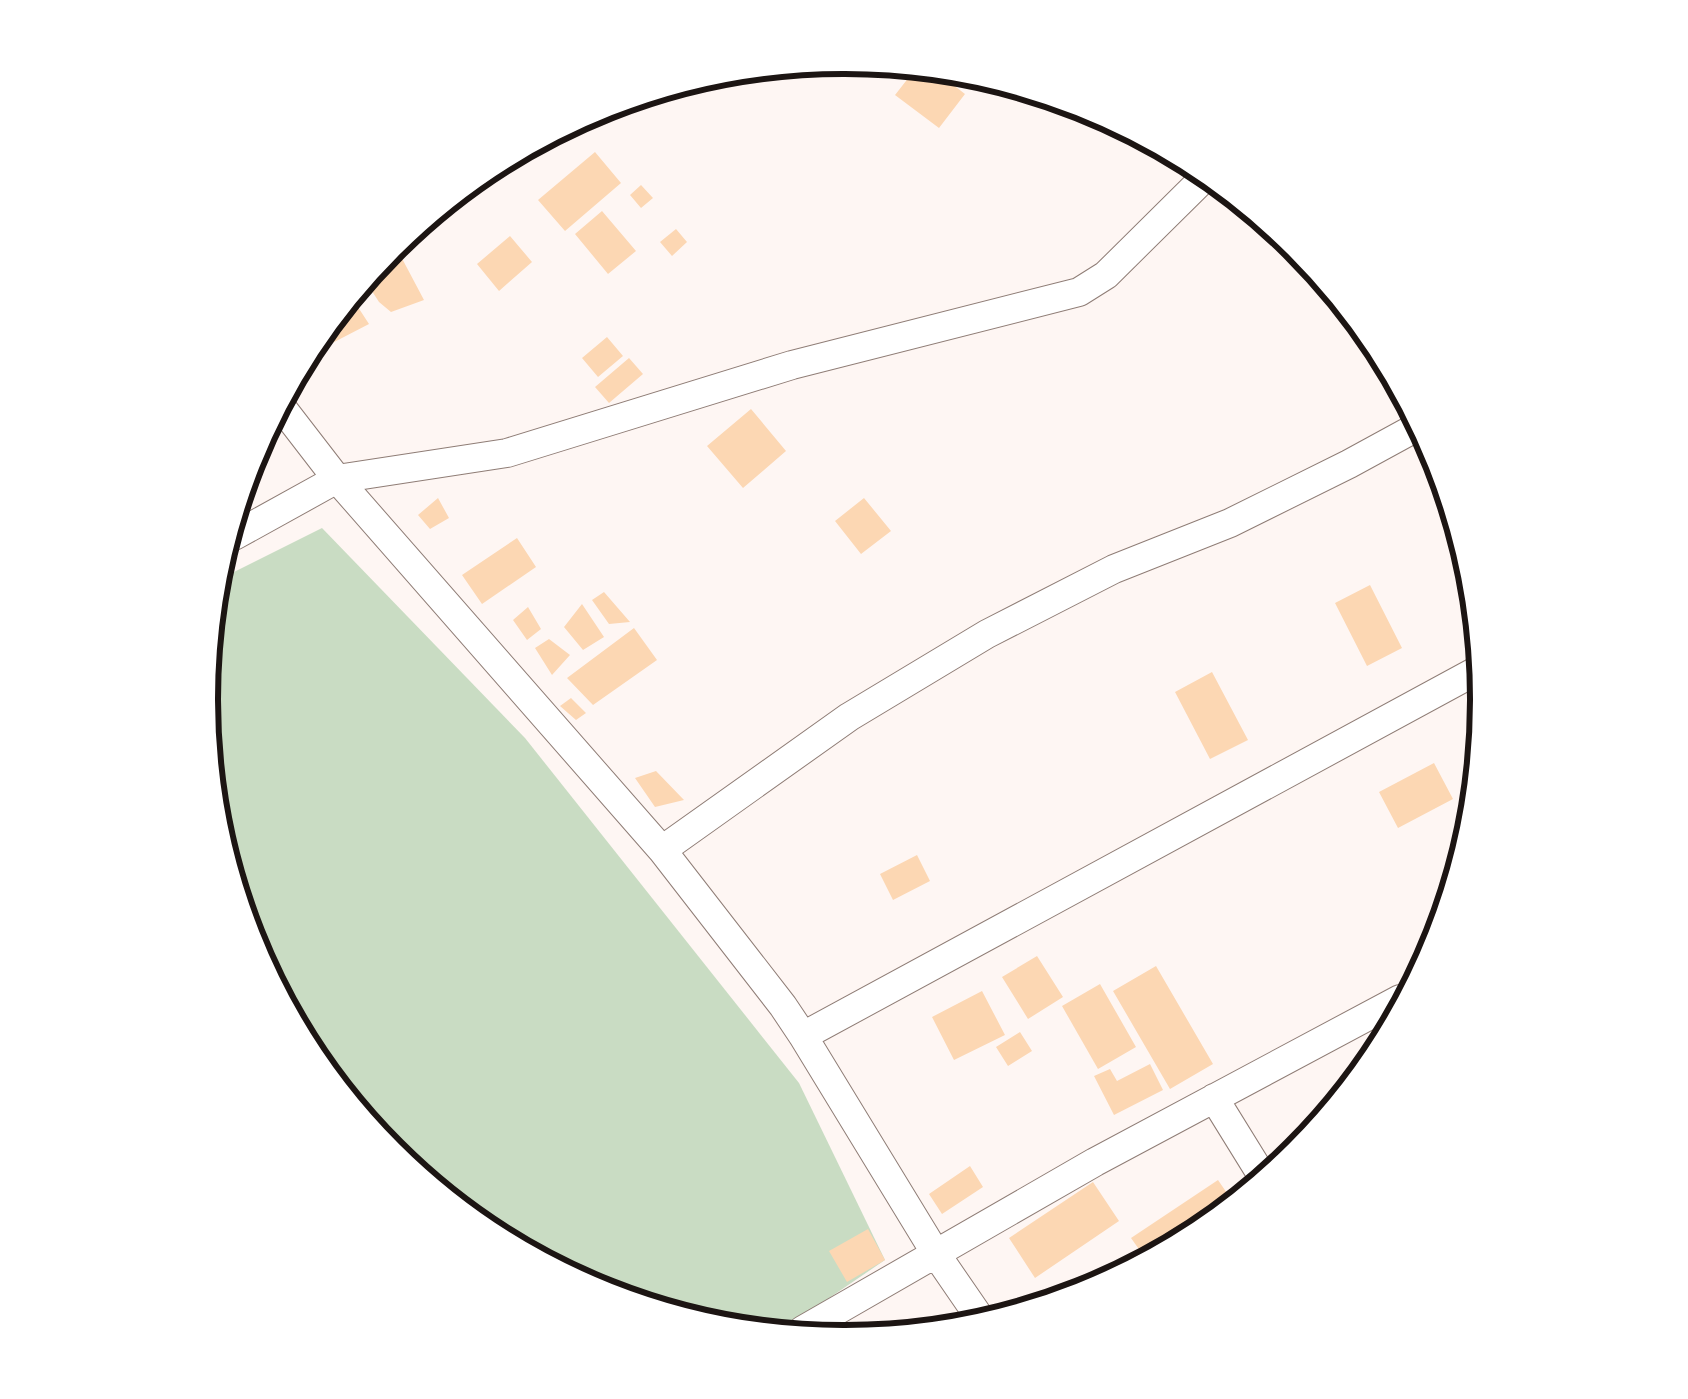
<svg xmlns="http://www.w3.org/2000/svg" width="1688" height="1399" font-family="Rubik,sans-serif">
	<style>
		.green { fill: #c9dcc3 }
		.building { fill: #fcd7b3 }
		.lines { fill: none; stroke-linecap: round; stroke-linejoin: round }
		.minor-casing { stroke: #8f7d76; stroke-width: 30 }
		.minor { stroke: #fff; stroke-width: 28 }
		.rim { fill: none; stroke: #1c1513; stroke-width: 6 }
	</style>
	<rect width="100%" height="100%" fill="#fef6f3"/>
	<path class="green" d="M 322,528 L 525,738 L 799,1083 L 885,1260 L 785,1328 L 720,1322 L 601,1286 L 491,1227 L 395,1148 L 316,1052 L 258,942 L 222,823 L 210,699 L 222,578 Z"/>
	<path class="building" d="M 913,72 L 939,74 L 965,94 L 939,128 L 895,95 Z
		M 595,152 L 621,183 L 565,231 L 538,200 Z
		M 641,185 L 653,198 L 641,208 L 630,195 Z
		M 602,211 L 636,251 L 608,274 L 575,234 Z
		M 676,229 L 687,242 L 672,256 L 660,242 Z
		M 510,236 L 532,262 L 499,291 L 477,264 Z
		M 397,249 L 424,300 L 391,312 L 379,302 L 368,285 Z
		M 354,301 L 369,324 L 313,353 L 317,347 Z
		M 607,337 L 623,356 L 598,377 L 582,358 Z
		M 629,358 L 643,374 L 609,403 L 595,387 Z
		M 751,409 L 786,451 L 743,488 L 707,446 Z
		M 438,498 L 449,518 L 430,529 L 418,515 Z
		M 864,498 L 891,531 L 861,554 L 835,521 Z
		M 517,538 L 536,567 L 482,604 L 462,575 Z
		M 1370,585 L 1402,648 L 1367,666 L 1335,603 Z
		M 604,592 L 630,622 L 609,624 L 592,600 Z
		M 582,604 L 604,637 L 583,650 L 564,627 Z
		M 528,607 L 541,629 L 527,640 L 513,620 Z
		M 634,628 L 657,660 L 593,705 L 567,678 Z
		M 549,639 L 570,655 L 552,675 L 535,648 Z
		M 1212,672 L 1248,740 L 1210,759 L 1175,692 Z
		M 571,698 L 586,713 L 576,720 L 560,706 Z
		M 1434,763 L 1453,799 L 1398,828 L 1379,792 Z
		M 656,771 L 684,800 L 655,807 L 635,778 Z
		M 1467,814 L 1466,824 L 1464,832 L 1457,819 Z
		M 917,855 L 930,881 L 893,900 L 880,874 Z
		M 1037,956 L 1063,997 L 1028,1019 L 1002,977 Z
		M 1156,966 L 1213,1064 L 1170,1089 L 1113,991 Z
		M 1100,984 L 1136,1047 L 1098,1069 L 1062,1006 Z
		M 982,991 L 1005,1035 L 954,1060 L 932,1017 Z
		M 1020,1032 L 1032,1051 L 1008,1066 L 996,1047 Z
		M 1150,1064 L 1163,1090 L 1114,1115 L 1094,1076 L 1110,1069 L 1117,1081 Z
		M 970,1166 L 983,1187 L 942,1214 L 929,1194 Z
		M 1218,1180 L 1231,1199 L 1196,1227 L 1143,1255 L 1131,1238 Z
		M 1093,1182 L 1119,1221 L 1035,1278 L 1009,1238 Z
		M 868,1229 L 885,1260 L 847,1282 L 829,1251 Z"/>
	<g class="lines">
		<defs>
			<path id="minor" d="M 283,409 L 337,479 L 662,850 L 783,1006 L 803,1036 L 936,1254 L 980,1318
				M 234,536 L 337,479 L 507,453 L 792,365 L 1079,292 L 1106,275 L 1204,178
				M 662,850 L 849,717 L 987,634 L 1114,569 L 1230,523 L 1349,464 L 1415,428
				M 803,1036 L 1476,671
				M 1214,1098 L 1261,1174
				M 803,1330 L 1095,1162 L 1400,999"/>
		</defs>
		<use href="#minor" class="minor-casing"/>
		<use href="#minor" class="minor"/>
	</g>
	<path d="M0 0H1688V1399H0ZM843 74H845A625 625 0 0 1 1470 699V700A625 625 0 0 1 845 1325H843A625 625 0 0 1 218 700V699A625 625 0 0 1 843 74Z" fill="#fff" fill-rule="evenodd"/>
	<path class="rim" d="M843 74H845A625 625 0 0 1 1470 699V700A625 625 0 0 1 845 1325H843A625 625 0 0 1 218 700V699A625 625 0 0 1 843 74Z"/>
</svg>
